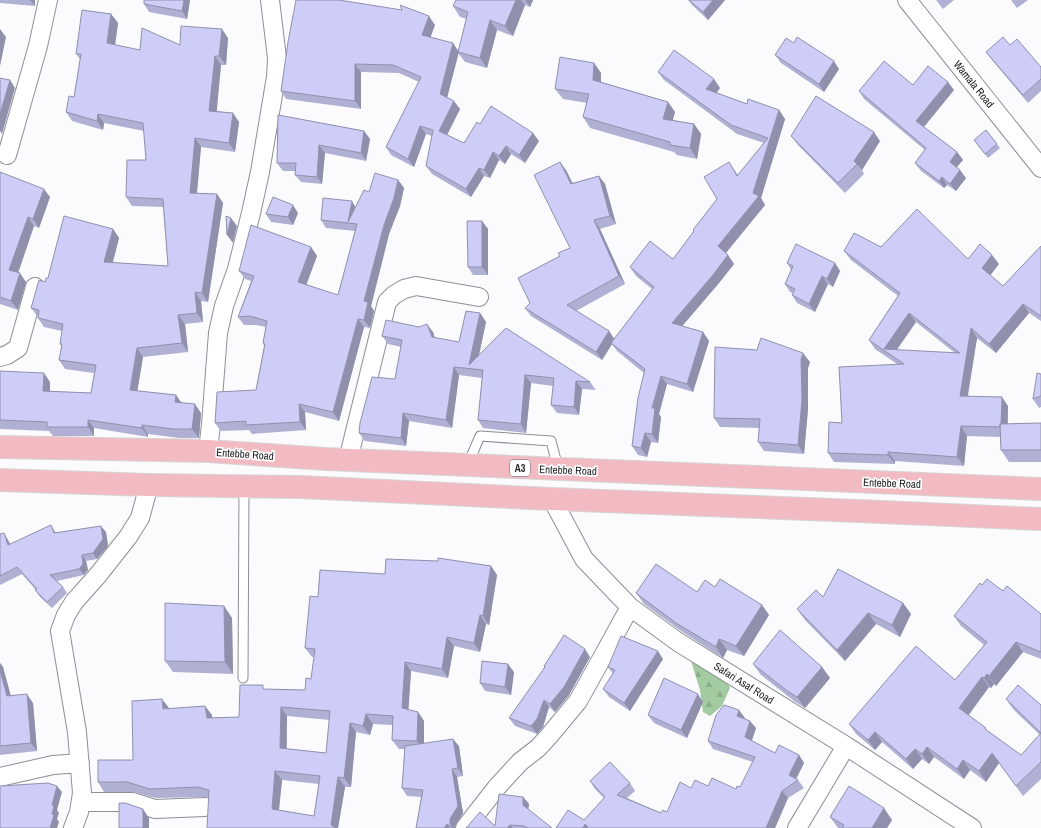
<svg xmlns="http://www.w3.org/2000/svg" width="1041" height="828" font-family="'Archivo Narrow',sans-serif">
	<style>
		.forest { fill: url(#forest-firs) }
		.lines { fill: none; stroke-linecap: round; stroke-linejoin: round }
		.lane-casing { stroke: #8e8e96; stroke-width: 11 }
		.street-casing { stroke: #8e8e96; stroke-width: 20 }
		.primary-casing { stroke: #d6d6d7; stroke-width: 24 }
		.lane { stroke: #fff; stroke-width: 9 }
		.street { stroke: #fff; stroke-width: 18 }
		.primary { stroke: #f2bbc2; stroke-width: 22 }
		.wall { fill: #b0b0d4; fill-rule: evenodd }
		.shaded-wall { fill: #9090ad }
		.building { fill: #cdcdf7; stroke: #9090ad; fill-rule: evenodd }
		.labels { text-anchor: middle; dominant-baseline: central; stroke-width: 3.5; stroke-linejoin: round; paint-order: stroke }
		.shield { fill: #fff; stroke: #626264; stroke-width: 1 }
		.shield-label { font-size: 10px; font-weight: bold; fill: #1e1e21 }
		.street-label { font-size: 11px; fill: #1e1e21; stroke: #fff }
	</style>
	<defs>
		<pattern id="forest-firs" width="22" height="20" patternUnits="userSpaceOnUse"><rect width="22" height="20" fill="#a3caa0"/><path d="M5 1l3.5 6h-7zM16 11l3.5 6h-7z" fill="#8cad8a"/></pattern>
	</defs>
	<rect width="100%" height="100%" fill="#fbfbfe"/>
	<path class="forest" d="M 698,659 L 720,672 L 730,688 L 722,706 L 710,716 L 703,712 L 700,690 L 691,661 Z"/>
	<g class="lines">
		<defs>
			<path id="lane" d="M 468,464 L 480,436 L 551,441 L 558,468
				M 243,678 L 244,487"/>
			<path id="street" d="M 907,0 L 1041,168
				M 7,155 L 38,46 L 48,0
				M 0,357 L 7,355 L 18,348 L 35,287
				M 208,451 L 211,424 L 218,333 L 224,306 L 237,269 L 251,213 L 260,172 L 276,77 L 277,58 L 270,0
				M 348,460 L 387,302 L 394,295 L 404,289 L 416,286 L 479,297
				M 552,499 L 584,559 L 630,607 L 678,642 L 846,746 L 972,828
				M 0,777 L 53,765 L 80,763
				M 81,802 L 133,802 L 155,809 L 205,807
				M 73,828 L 79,812 L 82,793 L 77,732 L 60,631 L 66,615 L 74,602 L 98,575 L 128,537 L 140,518 L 149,485
				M 465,828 L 497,787 L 520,762 L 538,748 L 549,736 L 578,701 L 602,658 L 630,607
				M 797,828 L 846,746"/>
			<path id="primary" d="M 0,447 L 208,451 L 326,459 L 1041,489
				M 0,480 L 149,485 L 301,487 L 552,499 L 859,511 L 1041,519"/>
		</defs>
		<use href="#lane" class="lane-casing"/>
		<use href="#street" class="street-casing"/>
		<use href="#primary" class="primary-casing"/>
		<use href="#lane" class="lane"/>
		<use href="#street" class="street"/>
		<use href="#primary" class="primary"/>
	</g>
	<path class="wall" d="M 0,0 L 35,0 L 35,6 L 0,3 Z
		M 144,0 L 190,0 L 187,19 L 149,12 L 144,4 Z
		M 456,0 L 533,0 L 530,7 L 525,5 L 513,36 L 497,30 L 487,68 L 465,62 L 458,53 L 447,97 L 460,109 L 447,135 L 464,143 L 480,124 L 539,141 L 525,163 L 511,154 L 505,164 L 499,160 L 490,178 L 484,176 L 471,197 L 432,174 L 426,166 L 432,136 L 426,134 L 414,167 L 391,155 L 386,147 L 419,82 L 399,73 L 361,72 L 361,109 L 286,99 L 281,91 L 342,1 L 435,25 L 430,38 L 458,51 L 467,19 L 460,17 L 453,6 Z
		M 688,0 L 725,0 L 708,20 L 693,6 Z
		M 936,0 L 954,0 L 943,9 Z
		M 1011,0 L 1028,0 L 1017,8 Z
		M 111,14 L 118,23 L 115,45 L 140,50 L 180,45 L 228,38 L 226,65 L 221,65 L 216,111 L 233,113 L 239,122 L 235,152 L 201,147 L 197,193 L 217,194 L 223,203 L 208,302 L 201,301 L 203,322 L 185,324 L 188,352 L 143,357 L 137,391 L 176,395 L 181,402 L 201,413 L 199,438 L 179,438 L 148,434 L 148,437 L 94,428 L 94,436 L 53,436 L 49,431 L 0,429 L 0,371 L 50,382 L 50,391 L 91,393 L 94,373 L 65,369 L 59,360 L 62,347 L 60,344 L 62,331 L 44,327 L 38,318 L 38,317 L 31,308 L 45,282 L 48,278 L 113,229 L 119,238 L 113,263 L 168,266 L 163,207 L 132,206 L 126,197 L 146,160 L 144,131 L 104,123 L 103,130 L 72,121 L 66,112 L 74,97 L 80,59 L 76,54 Z
		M 794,43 L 839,69 L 824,92 L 781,63 L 775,55 Z
		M 1010,45 L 1041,67 L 1041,91 L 1028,103 L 992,60 L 986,52 Z
		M 594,63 L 601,73 L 601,82 L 668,102 L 675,112 L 673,120 L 694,124 L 701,134 L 697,159 L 677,155 L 674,152 L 590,128 L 583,117 L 587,103 L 563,99 L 555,89 Z
		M 658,72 L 720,88 L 716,93 L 747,104 L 779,110 L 785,119 L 761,198 L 765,205 L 726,253 L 728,255 L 734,264 L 719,283 L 682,326 L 703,332 L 709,341 L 693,392 L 667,384 L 659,414 L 661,417 L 658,443 L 651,442 L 647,457 L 638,455 L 632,446 L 644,373 L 617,351 L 612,344 L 602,360 L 531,316 L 525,308 L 530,303 L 560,256 L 570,248 L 566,170 L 572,183 L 599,176 L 605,184 L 616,224 L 600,229 L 625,284 L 576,311 L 609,331 L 614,339 L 652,289 L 636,276 L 630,267 L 673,259 L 694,231 L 693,230 L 717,199 L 729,162 L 738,175 L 764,143 L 737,134 L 664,80 Z
		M 913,85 L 954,90 L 924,127 L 957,152 L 963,160 L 957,167 L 966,178 L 956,191 L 947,185 L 944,188 L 921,171 L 915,163 L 925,150 L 864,99 L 859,91 Z
		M 278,115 L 364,131 L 370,139 L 366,161 L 325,153 L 322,184 L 301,182 L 295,175 L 295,171 L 283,171 L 277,163 Z
		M 986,130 L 1000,148 L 988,158 L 974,140 Z
		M 791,136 L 880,141 L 862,170 L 864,174 L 845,193 L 798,145 Z
		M 0,172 L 50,197 L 39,228 L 34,226 L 18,273 L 26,282 L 18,310 L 0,304 L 0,305 Z
		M 398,180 L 404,188 L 400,206 L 389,234 L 371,306 L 374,311 L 370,328 L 364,327 L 339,421 L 305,412 L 306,430 L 252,434 L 249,430 L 221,431 L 215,423 L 256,390 L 264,346 L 263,343 L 266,327 L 256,325 L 244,325 L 238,317 L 251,281 L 245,279 L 239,271 L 311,247 L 317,256 L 306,285 L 338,295 L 355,231 L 326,228 L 321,220 L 355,207 L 369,192 Z
		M 298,213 L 293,225 L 271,222 L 266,214 Z
		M 482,221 L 488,229 L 488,275 L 473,275 L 468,267 Z
		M 1041,246 L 1041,321 L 1029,313 L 996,353 L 977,338 L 968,396 L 1008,406 L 1008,424 L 1041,423 L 1041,462 L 1009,462 L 1001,450 L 1000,437 L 967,436 L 964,466 L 895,461 L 895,464 L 834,462 L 828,453 L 842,423 L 897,364 L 875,349 L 869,340 L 898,296 L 851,260 L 844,251 L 881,247 L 968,259 L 999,264 L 990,275 L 1003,286 ZM 916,322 L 955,353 L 897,350 Z
		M 787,263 L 835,263 L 840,271 L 833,287 L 828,284 L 815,312 L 797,303 L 792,295 L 793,293 L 790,292 L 785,284 L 791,270 Z
		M 480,313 L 486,322 L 479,355 L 590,382 L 596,390 L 582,389 L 579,415 L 557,413 L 551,405 L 553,386 L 531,383 L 526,433 L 483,428 L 478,420 L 482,378 L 459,375 L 452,428 L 409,421 L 406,446 L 365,441 L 359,433 L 395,379 L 401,347 L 388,344 L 382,336 L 433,332 L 435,338 L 459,342 Z
		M 810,362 L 808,368 L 808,409 L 804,454 L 764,451 L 758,442 L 759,428 L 720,427 L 714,418 Z
		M 1041,374 L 1041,407 L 1039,408 L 1033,399 Z
		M 55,532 L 56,533 L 106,532 L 108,546 L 97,559 L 86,561 L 88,570 L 84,575 L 57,581 L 63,587 L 67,593 L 52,608 L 40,597 L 35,590 L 36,590 L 22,574 L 0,585 L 0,534 L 8,540 L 10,544 Z
		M 491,566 L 497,575 L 489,625 L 486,624 L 480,652 L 454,646 L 448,678 L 411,671 L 408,710 L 418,712 L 424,721 L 424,743 L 459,746 L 463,776 L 457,777 L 463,813 L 455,826 L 455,828 L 416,828 L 421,797 L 407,796 L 402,788 L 405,749 L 399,749 L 392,740 L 393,725 L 373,724 L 370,735 L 356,732 L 351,787 L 345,787 L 338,828 L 205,797 L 156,798 L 133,792 L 104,792 L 98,782 L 133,760 L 169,708 L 212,715 L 212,718 L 239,717 L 265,689 L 305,690 L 311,679 L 314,657 L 312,657 L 305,648 L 318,597 L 385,574 ZM 287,716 L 330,720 L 326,753 L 287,749 ZM 282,780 L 319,784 L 314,816 L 279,810 Z
		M 982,585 L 1003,591 L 1041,614 L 1041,659 L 1023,652 L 996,686 L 994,684 L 991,688 L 989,687 L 969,715 L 989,732 L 1021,755 L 1040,735 L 1013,709 L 1006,699 L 1041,705 L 1041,779 L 1023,796 L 999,763 L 986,782 L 970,770 L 964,779 L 934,757 L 929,764 L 922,759 L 913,769 L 882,742 L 875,750 L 856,734 L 849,724 L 955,680 L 984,645 L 961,626 L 954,616 Z
		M 715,587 L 762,605 L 769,615 L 744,656 L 727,650 L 723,658 L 684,633 L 644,604 L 636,593 L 697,592 Z
		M 823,597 L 903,603 L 911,614 L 900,637 L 876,624 L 845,661 L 805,620 L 797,609 Z
		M 224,606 L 232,618 L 233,674 L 173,672 L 165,661 Z
		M 590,657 L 569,695 L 555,712 L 549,707 L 543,727 L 537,734 L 515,726 L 509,718 L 545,668 L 544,666 Z
		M 663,659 L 630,711 L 609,697 L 603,689 L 613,674 L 608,667 Z
		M 0,663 L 3,667 L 11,696 L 33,703 L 37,751 L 0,755 Z
		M 753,664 L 822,667 L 830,678 L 805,708 L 794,701 L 761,675 Z
		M 514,672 L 511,695 L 485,691 L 480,683 Z
		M 703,702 L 687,738 L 654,723 L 648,715 Z
		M 744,718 L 756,728 L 752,741 L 775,753 L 799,755 L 804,763 L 796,779 L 798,780 L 804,788 L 788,798 L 775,828 L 556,828 L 584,820 L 604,798 L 595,789 L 590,781 L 630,783 L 635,791 L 627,798 L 661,813 L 667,812 L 691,788 L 708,786 L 736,789 L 740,787 L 753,762 L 713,749 L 708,741 L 745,718 Z
		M 523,797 L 529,804 L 528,809 L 552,828 L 466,828 L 495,826 Z
		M 830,817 L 892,820 L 887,828 L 838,828 Z"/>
	<path class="shaded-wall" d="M 30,0 L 35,0 L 35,6 Z
		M 184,0 L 190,0 L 187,19 L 182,11 Z
		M 516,0 L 521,0 L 525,5 L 513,36 L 505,26 Z
		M 525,0 L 533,0 L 530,7 Z
		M 713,0 L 725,0 L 708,20 L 703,12 Z
		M 111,14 L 118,23 L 114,52 L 107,43 Z
		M 429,16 L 435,25 L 428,44 L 422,35 Z
		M 490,20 L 497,30 L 487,68 L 480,58 Z
		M 0,29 L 6,37 L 0,66 Z
		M 222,29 L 228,38 L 226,65 L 219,56 Z
		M 453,43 L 459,52 L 446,102 L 440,94 Z
		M 215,56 L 221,65 L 216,120 L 209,111 Z
		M 834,61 L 839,69 L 824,92 L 819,84 Z
		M 594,63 L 601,73 L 601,91 L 593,80 Z
		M 355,64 L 361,72 L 361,109 L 355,101 Z
		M 714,79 L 720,88 L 713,98 L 706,89 Z
		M 10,80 L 15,88 L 2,134 L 0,131 L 0,114 Z
		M 948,82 L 954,90 L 922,129 L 916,121 Z
		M 454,101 L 460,109 L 445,139 L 439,131 Z
		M 668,102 L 675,112 L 670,129 L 663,119 Z
		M 779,110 L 785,119 L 761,198 L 765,205 L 724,255 L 718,246 L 753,193 Z
		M 233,113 L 239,122 L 235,152 L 229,143 Z
		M 98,114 L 104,123 L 103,130 L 97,121 Z
		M 694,124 L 701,134 L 697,159 L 690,148 Z
		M 420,126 L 426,134 L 414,167 L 408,159 Z
		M 364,131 L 370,139 L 366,161 L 361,153 Z
		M 874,132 L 880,141 L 862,170 L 854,161 Z
		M 533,133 L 539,141 L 525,163 L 519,155 Z
		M 195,138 L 201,147 L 196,202 L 190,193 Z
		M 319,145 L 325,153 L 322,184 L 317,177 Z
		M 506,146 L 511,154 L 505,164 L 499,156 Z
		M 493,152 L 499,160 L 490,178 L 484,170 Z
		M 957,152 L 963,160 L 955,169 L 950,162 Z
		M 560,162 L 566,170 L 577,192 L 571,184 Z
		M 479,168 L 484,176 L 471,197 L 466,189 Z
		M 960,170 L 966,178 L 956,191 L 950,184 Z
		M 599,176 L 605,184 L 616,224 L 610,216 Z
		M 942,177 L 947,185 L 944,188 L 939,181 Z
		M 398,180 L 404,188 L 400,206 L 389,234 L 371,306 L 374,311 L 370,328 L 364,320 L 364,301 L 384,225 Z
		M 44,189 L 50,197 L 39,228 L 33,219 Z
		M 217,194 L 223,203 L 208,302 L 202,293 Z
		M 352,201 L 357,210 L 348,222 Z
		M 293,205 L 298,213 L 293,225 L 288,217 Z
		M 28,217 L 34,226 L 16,279 L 9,270 Z
		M 231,218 L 237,226 L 233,243 L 227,235 Z
		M 594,220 L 600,229 L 625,284 L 619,276 Z
		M 482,221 L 488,229 L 488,275 L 482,267 Z
		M 113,229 L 119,238 L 110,271 L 104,262 Z
		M 311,247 L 317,256 L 304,291 L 298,282 Z
		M 728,255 L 734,264 L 719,283 L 678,331 L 672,323 Z
		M 992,255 L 999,264 L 989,277 L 982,268 Z
		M 835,263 L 840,271 L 833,287 L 827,279 Z
		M 20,273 L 26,282 L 18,310 L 11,301 Z
		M 822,276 L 828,284 L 815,312 L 809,304 Z
		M 195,292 L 201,301 L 203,322 L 197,313 Z
		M 1023,304 L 1029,313 L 996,353 L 989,344 Z
		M 480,313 L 486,322 L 476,369 L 469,365 Z
		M 909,313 L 916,322 L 892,356 L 884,349 Z
		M 178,315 L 185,324 L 188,352 L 182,343 Z
		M 358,319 L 364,327 L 339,421 L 333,412 Z
		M 427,324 L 433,332 L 437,345 L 432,337 Z
		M 971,328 L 977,338 L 966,405 L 960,396 Z
		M 609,331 L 615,340 L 611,343 L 612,344 L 602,360 L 596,352 Z
		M 703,332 L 709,341 L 693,392 L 687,384 Z
		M 137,348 L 143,357 L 136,399 L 130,390 Z
		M 803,353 L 810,362 L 808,368 L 808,409 L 804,454 L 798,445 L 801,359 Z
		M 454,367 L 459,375 L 452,428 L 446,420 Z
		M 44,373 L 50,382 L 50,400 L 43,391 Z
		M 525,375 L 531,383 L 526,433 L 521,424 Z
		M 661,376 L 667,384 L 659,414 L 661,417 L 658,443 L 652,434 L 652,408 Z
		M 576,381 L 582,389 L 579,415 L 574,407 Z
		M 176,395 L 182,404 L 175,402 Z
		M 1002,397 L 1008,406 L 1007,437 L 1001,428 Z
		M 195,404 L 201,413 L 199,438 L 192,429 Z
		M 299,404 L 305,412 L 306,430 L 300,422 Z
		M 403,413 L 409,421 L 406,446 L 401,438 Z
		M 88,420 L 94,428 L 94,436 L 88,427 Z
		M 142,425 L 148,434 L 148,437 L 142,428 Z
		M 961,426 L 967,436 L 964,466 L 957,457 Z
		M 645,433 L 651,442 L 647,457 L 641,448 Z
		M 888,452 L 895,461 L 895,464 L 888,455 Z
		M 51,525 L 55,532 L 58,540 L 54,533 Z
		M 101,526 L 106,532 L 108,546 L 97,559 L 93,553 Z
		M 4,533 L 8,540 L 13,551 L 8,545 Z
		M 82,555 L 86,561 L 88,570 L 84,575 L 79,569 Z
		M 491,566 L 497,575 L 489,625 L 483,616 Z
		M 903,603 L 911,614 L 900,637 L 892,625 Z
		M 762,605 L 769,615 L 744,656 L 736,646 Z
		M 224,606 L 232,618 L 233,674 L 225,662 Z
		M 868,613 L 876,624 L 845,661 L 837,650 Z
		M 480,615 L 486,624 L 480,652 L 474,643 Z
		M 447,637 L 454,646 L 448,678 L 442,669 Z
		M 719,639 L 727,650 L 723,658 L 716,647 Z
		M 1016,642 L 1023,652 L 996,686 L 989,676 Z
		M 585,649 L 590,657 L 569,695 L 555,712 L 550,704 Z
		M 658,651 L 663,659 L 630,711 L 624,703 Z
		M 405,662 L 411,671 L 408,717 L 402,708 Z
		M 0,663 L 3,667 L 13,705 L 7,696 L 0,670 Z
		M 508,664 L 514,672 L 511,695 L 505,687 Z
		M 822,667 L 830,678 L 805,708 L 797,697 Z
		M 987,674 L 994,684 L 991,688 L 984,678 Z
		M 982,677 L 989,687 L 966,718 L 959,708 Z
		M 27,694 L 33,703 L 37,751 L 31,743 Z
		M 698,694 L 703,702 L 687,738 L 681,730 Z
		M 162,699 L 169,708 L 163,709 Z
		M 544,700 L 549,707 L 543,727 L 537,734 L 531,726 Z
		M 205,706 L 212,715 L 213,727 L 207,718 Z
		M 281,707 L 287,716 L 286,757 L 280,748 Z
		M 739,710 L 745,718 L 742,724 L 737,716 Z
		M 418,712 L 424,721 L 424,750 L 417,741 Z
		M 366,714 L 373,724 L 370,735 L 363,726 Z
		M 750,721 L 756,728 L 750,745 L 745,737 Z
		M 350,723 L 356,732 L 351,787 L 344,778 Z
		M 875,732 L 882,742 L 875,750 L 868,740 Z
		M 453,739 L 459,746 L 463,776 L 458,768 Z
		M 927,747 L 934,757 L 929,764 L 922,754 Z
		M 915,749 L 922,759 L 913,769 L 906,759 Z
		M 992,753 L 999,763 L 986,782 L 979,771 Z
		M 799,755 L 804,763 L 794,783 L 789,775 Z
		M 963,760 L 970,770 L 964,779 L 957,769 Z
		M 452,769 L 457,777 L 463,813 L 455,826 L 455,828 L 453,828 L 450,824 L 450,819 Z
		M 275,771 L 282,780 L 278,818 L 272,809 Z
		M 338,777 L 345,787 L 338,828 L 332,828 L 331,825 Z
		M 57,786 L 62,792 L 57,810 L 59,813 L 57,819 L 59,822 L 57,828 L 50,828 L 52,805 Z
		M 782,791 L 788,798 L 775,828 L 766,828 Z
		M 523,797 L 529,804 L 528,812 L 523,805 Z
		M 884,808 L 892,820 L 887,828 L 872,828 Z
		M 143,809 L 149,818 L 149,828 L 143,828 Z
		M 447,824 L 450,828 L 444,828 Z
		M 585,824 L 588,828 L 583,828 Z
		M 510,825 L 513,828 L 507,828 Z"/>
	<path class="building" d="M 144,0 L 184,0 L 182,11 L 144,4 Z
		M 296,0 L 339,0 L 402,10 L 400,5 L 429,16 L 422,35 L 453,43 L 440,94 L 454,101 L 439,131 L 464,143 L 477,122 L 480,124 L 491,106 L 533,133 L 519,155 L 506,146 L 499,156 L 493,152 L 484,170 L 479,168 L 466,189 L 426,166 L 433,130 L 420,126 L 408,159 L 386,147 L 421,77 L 393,65 L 355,64 L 355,101 L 281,91 L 288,42 Z
		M 456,0 L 516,0 L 505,26 L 490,20 L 480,58 L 458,52 L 468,12 L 453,6 Z
		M 689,0 L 713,0 L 703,12 Z
		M 82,10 L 111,14 L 107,43 L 140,50 L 142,28 L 180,45 L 181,26 L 222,29 L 219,56 L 215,56 L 209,111 L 233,113 L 229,143 L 195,138 L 190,193 L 217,194 L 202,293 L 195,292 L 197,313 L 178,315 L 182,343 L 137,348 L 130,390 L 176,395 L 175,402 L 195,404 L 192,429 L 173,429 L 142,425 L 142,428 L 88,420 L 88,427 L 47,427 L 47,422 L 0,420 L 0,371 L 44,373 L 43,391 L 91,393 L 96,365 L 59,360 L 62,344 L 60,344 L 63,324 L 38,318 L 39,310 L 31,308 L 39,280 L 45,282 L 46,278 L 48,278 L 64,216 L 113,229 L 104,262 L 168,266 L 163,199 L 126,197 L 127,160 L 146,160 L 143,123 L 98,114 L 97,121 L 66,112 L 69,96 L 74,97 L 81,54 L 76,54 Z
		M 797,37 L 834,61 L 819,84 L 775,55 L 786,38 L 794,43 Z
		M 1003,37 L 1010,45 L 1017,39 L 1041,67 L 1041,79 L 1023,95 L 986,52 Z
		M 674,50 L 714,79 L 706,89 L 747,104 L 748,99 L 779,110 L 753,193 L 759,196 L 718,246 L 728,255 L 713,275 L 672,323 L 703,332 L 687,384 L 661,376 L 652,408 L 655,408 L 652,434 L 645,433 L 641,448 L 632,446 L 638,398 L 645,369 L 611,343 L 654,287 L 630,267 L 650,241 L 673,259 L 694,231 L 693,230 L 717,199 L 704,177 L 729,162 L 737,176 L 768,138 L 731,125 L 658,72 Z
		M 560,57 L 594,63 L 593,80 L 668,102 L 663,119 L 694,124 L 690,148 L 670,145 L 670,142 L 583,117 L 589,94 L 555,89 Z
		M 884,61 L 913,85 L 928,66 L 948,82 L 916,121 L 957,152 L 950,162 L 960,170 L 950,184 L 942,177 L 939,181 L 915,163 L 926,148 L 859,91 Z
		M 0,78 L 10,80 L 0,114 Z
		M 816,96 L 874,132 L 854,161 L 857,164 L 838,183 L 791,136 Z
		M 278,115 L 364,131 L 361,153 L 319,145 L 317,177 L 295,175 L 296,163 L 277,163 Z
		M 986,130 L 997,144 L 985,154 L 974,140 Z
		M 560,162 L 571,184 L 599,176 L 610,216 L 594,220 L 619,276 L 567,305 L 609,331 L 596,352 L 525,308 L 530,303 L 518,278 L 560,256 L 558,253 L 570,248 L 534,175 Z
		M 0,172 L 44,189 L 33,219 L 28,217 L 9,270 L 20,273 L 11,301 L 0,297 Z
		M 375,173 L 398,180 L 394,198 L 384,225 L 364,301 L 368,302 L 364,320 L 358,319 L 333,412 L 299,404 L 300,422 L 246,425 L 246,421 L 215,423 L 217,392 L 256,390 L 265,344 L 263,343 L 267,321 L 250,316 L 238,317 L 254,276 L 239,271 L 251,225 L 311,247 L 298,282 L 338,295 L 357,224 L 321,220 L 323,198 L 352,201 L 348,222 L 364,190 L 369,192 Z
		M 273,197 L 293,205 L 288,217 L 266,214 Z
		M 917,209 L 968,259 L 980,244 L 992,255 L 982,268 L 1003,286 L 1041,246 L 1041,316 L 1023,304 L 989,344 L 971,328 L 960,396 L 1002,397 L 1001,424 L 1000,424 L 1000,427 L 961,426 L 957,457 L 888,452 L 888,455 L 828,453 L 829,422 L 842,423 L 839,367 L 904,364 L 869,340 L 900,293 L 844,251 L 854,233 L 881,247 ZM 909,313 L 960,353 L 884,349 Z
		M 226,216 L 231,218 L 227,235 Z
		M 467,221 L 482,221 L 482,267 L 468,267 Z
		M 796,244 L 835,263 L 827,279 L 822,276 L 809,304 L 792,295 L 795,289 L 785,284 L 793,266 L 787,263 Z
		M 466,311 L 480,313 L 469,365 L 506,328 L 590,382 L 576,381 L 574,407 L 551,405 L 554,378 L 525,375 L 521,424 L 478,420 L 483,370 L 454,367 L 446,420 L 403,413 L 401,438 L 359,433 L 360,423 L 372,377 L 395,379 L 402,340 L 382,336 L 386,320 L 419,327 L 427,324 L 432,337 L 459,342 Z
		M 761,338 L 803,353 L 801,359 L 802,400 L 798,445 L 758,442 L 760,419 L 714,418 L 715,347 L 757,350 Z
		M 1037,373 L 1041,374 L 1041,396 L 1033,399 Z
		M 1041,423 L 1041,450 L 1001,450 L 1000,424 Z
		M 51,525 L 54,533 L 101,526 L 103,539 L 93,553 L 82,555 L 83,564 L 79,569 L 50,575 L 63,587 L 47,602 L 35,590 L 37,589 L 17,567 L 0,576 L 0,534 L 4,533 L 8,545 Z
		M 438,558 L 491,566 L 483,616 L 480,615 L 474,643 L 447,637 L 442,669 L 405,662 L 402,708 L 418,712 L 417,741 L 392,740 L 393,716 L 366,714 L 363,726 L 350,723 L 344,778 L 338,777 L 331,825 L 336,828 L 207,828 L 209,790 L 198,787 L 150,789 L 127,782 L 98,782 L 98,760 L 133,760 L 132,701 L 162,699 L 163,709 L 205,706 L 207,718 L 239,717 L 240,685 L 263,685 L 263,689 L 305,690 L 306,678 L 311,679 L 315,649 L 305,648 L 310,596 L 318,597 L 320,570 L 385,574 L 386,559 L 438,561 ZM 281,707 L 330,711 L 326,753 L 280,748 ZM 275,771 L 320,776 L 314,816 L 272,809 Z
		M 656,564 L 697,592 L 705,580 L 715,587 L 720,579 L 762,605 L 736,646 L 719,639 L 716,647 L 676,623 L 636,593 Z
		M 838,569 L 903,603 L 892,625 L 868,613 L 837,650 L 797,609 L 816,590 L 823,597 Z
		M 987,579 L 1003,591 L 1007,586 L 1041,614 L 1041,652 L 1016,642 L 989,676 L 987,674 L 984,678 L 982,677 L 959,708 L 986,728 L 985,729 L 1021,755 L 1041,733 L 1041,762 L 1016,786 L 992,753 L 979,771 L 963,760 L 957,769 L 927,747 L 922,754 L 915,749 L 906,759 L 875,732 L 868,740 L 849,724 L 916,646 L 955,680 L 987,642 L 954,616 L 980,583 L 982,585 Z
		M 165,603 L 224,606 L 225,662 L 165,661 Z
		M 780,630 L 822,667 L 797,697 L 786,690 L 753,664 Z
		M 564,635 L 585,649 L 564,687 L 550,704 L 544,700 L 537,719 L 531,726 L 509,718 L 545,667 L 544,666 Z
		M 621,636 L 658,651 L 624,703 L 603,689 L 615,670 L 608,667 Z
		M 482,661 L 508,664 L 505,687 L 480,683 Z
		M 0,670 L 7,696 L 27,694 L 31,743 L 0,746 Z
		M 664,678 L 698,694 L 681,730 L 648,715 Z
		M 1018,685 L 1041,705 L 1041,733 L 1006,699 Z
		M 724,705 L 739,710 L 737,716 L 750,721 L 745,737 L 775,753 L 779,745 L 799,755 L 789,775 L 798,780 L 782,791 L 766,828 L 589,828 L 585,824 L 583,828 L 556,828 L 568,810 L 584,820 L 605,797 L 590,781 L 610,762 L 630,783 L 617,795 L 661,813 L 663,810 L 667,812 L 680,782 L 691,788 L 695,780 L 708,786 L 712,778 L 736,789 L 737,786 L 740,787 L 755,757 L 708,741 L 716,715 Z
		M 453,739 L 458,768 L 452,769 L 458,806 L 450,819 L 450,824 L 453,828 L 447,824 L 444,828 L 416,828 L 423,790 L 402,788 L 405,746 Z
		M 48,783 L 57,786 L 52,805 L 54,806 L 52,814 L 54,815 L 50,828 L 0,828 L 0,786 Z
		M 849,786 L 884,808 L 872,828 L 842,828 L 844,825 L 830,817 Z
		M 499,794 L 523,797 L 523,805 L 552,828 L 528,828 L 524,826 L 510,825 L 507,828 L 466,828 L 480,812 L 495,826 Z
		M 119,803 L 125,803 L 143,809 L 143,828 L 119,828 Z"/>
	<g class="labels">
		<rect class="shield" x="510" y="460" width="20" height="16" rx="3"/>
		<g class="shield-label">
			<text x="520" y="468">A3</text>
		</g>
		<g class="street-label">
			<text transform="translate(974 84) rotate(51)">Wamala Road</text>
			<text transform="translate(245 454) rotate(4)">Entebbe Road</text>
			<text transform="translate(568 470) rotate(2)">Entebbe Road</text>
			<text transform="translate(892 483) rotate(2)">Entebbe Road</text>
			<text transform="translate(744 683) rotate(32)">Safari Asaf Road</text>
		</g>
	</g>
</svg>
